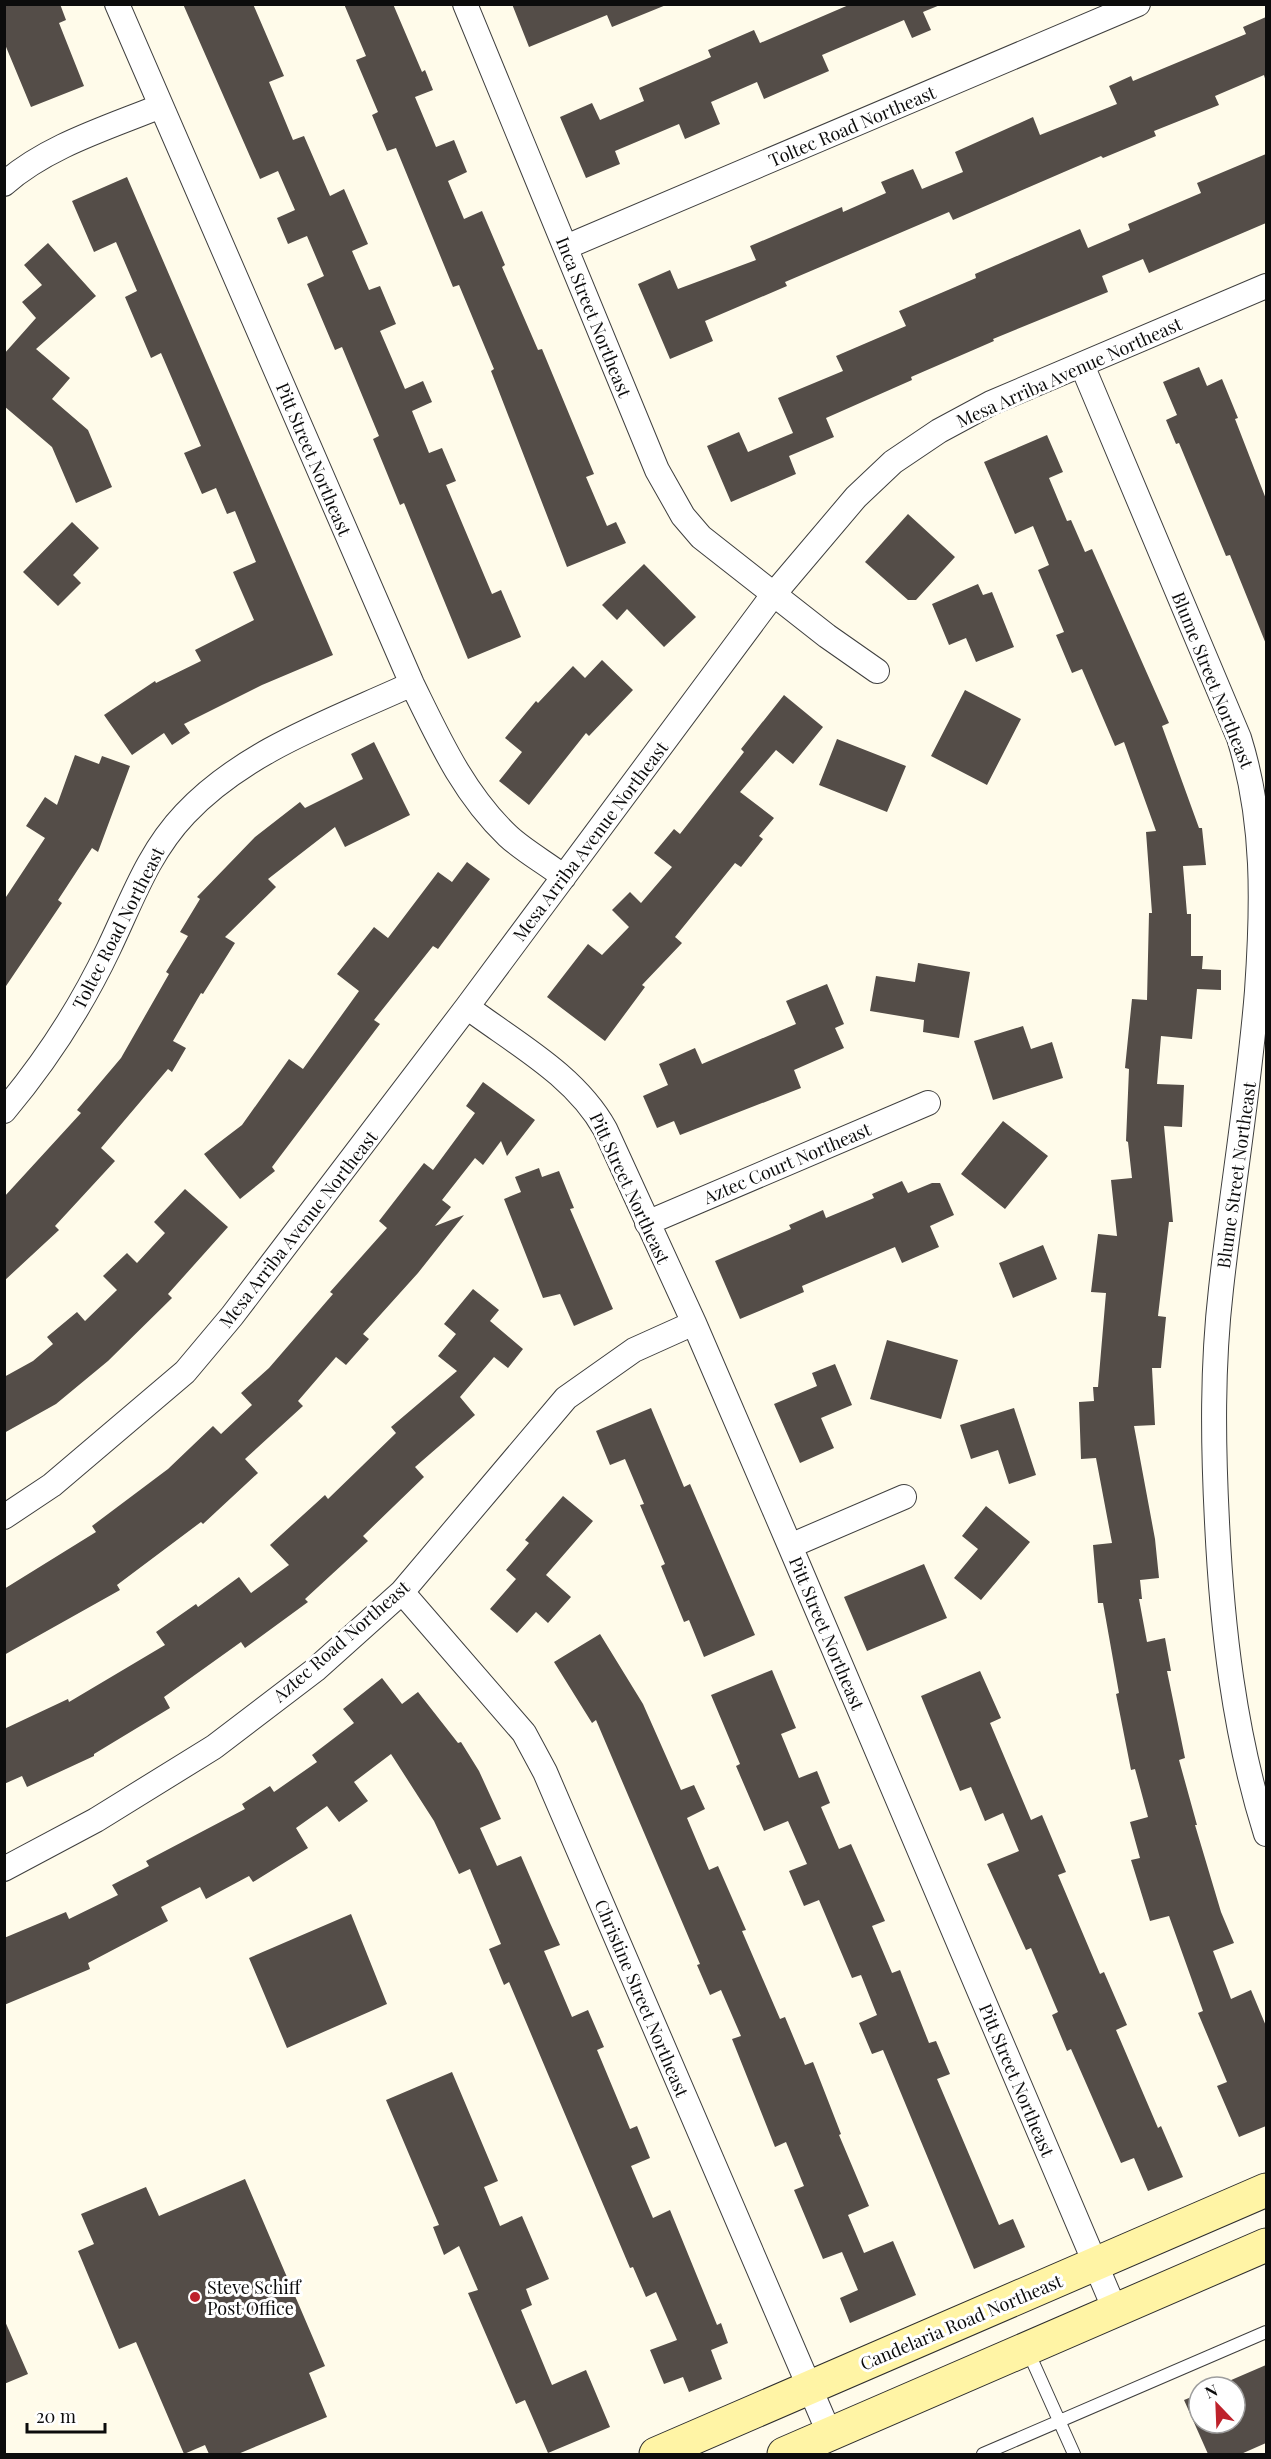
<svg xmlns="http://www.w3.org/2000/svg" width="1271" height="2459" font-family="'Playfair Display',serif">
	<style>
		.building { fill: #544d48 }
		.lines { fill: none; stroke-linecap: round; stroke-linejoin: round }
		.lane-casing { stroke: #3f3f3f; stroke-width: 14 }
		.street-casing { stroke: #3f3f3f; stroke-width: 26 }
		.secondary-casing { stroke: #2e2e2e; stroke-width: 35 }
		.lane { stroke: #fff; stroke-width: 12 }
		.street { stroke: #fff; stroke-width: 24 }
		.secondary { stroke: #fff4a5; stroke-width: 33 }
		.poi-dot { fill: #be222b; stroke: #fff; stroke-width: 2 }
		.labels { text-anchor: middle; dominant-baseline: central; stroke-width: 6; stroke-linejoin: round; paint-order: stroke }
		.street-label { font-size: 18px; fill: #0c0c0c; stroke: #fff }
		.poi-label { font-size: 18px; fill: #0c0c0c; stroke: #fff; text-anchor: start }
	</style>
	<rect width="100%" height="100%" fill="#fffbea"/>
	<path class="building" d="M 4,4 L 60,4 L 66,20 L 59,23 L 84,86 L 31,107 L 4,42 Z
		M 183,4 L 253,4 L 284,76 L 269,82 L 293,140 L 304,136 L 330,196 L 344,189 L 368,244 L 352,251 L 369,290 L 380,286 L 396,324 L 380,331 L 405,389 L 423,381 L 432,402 L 412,411 L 429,453 L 442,448 L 456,481 L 446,485 L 492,594 L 501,590 L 521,637 L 468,659 L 404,503 L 400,505 L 373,439 L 379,436 L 342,347 L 335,350 L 307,284 L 324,276 L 307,236 L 288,244 L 277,218 L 295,210 L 278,171 L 260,179 Z
		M 344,4 L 393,4 L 422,72 L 425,70 L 433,90 L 415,97 L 436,147 L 454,140 L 467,172 L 448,181 L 464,219 L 482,211 L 505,265 L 502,267 L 538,350 L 542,349 L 594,474 L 586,477 L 607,526 L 616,522 L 626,543 L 567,567 L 491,371 L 494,369 L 459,285 L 453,287 L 396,148 L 387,151 L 372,115 L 378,112 L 356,60 L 366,56 Z
		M 512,4 L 631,4 L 666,5 L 612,27 L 607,15 L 529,47 Z
		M 851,4 L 940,5 L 923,12 L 931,30 L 912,38 L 904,20 L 822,55 L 829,71 L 780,92 L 764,99 L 757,82 L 711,102 L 720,124 L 685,139 L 679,124 L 615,151 L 620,164 L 586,178 L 560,117 L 592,103 L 600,120 L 644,101 L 639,88 L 711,57 L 708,50 L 754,30 L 760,43 Z
		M 1266,17 L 1266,82 L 1264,75 L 1215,96 L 1219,105 L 1154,131 L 1156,136 L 1103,158 L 1101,156 L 953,220 L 949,212 L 785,282 L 787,286 L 705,321 L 713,341 L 670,359 L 638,284 L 670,270 L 678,289 L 756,260 L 750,246 L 842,207 L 843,212 L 886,193 L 881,182 L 913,169 L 922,189 L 963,172 L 955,152 L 1033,117 L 1040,135 L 1117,104 L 1109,86 L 1131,76 L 1133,81 L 1246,34 L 1243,27 Z
		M 1266,154 L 1266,223 L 1149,273 L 1143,259 L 1102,276 L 1108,292 L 993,339 L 994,341 L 911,377 L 912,380 L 826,418 L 834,437 L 789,456 L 796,474 L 731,502 L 707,446 L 739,432 L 748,452 L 793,433 L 778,398 L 843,371 L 836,356 L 906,326 L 899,311 L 976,278 L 975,274 L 1080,229 L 1088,248 L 1130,230 L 1128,224 L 1201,193 L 1197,183 Z
		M 127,177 L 333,655 L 262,685 L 184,724 L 190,733 L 172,745 L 164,733 L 132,755 L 104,715 L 155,681 L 156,683 L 201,661 L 195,650 L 254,620 L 233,572 L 256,562 L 235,511 L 227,514 L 216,488 L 202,494 L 184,453 L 201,446 L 161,353 L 151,358 L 125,297 L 137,291 L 116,242 L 94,252 L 72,201 Z
		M 48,243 L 96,296 L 36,349 L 70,378 L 52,399 L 88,430 L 112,487 L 76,503 L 52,447 L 4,406 L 4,354 L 36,318 L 22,302 L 42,285 L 24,265 Z
		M 1199,367 L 1207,386 L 1222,379 L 1238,418 L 1235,419 L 1266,499 L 1266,644 L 1230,555 L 1226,556 L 1179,443 L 1176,444 L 1166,420 L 1177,415 L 1163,382 Z
		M 1047,435 L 1063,472 L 1049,478 L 1067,521 L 1071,520 L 1085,552 L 1092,549 L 1169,723 L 1162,726 L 1199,828 L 1202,828 L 1206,865 L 1183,866 L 1187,914 L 1191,914 L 1191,956 L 1203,956 L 1202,969 L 1221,970 L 1221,990 L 1197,989 L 1192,1039 L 1161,1036 L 1157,1084 L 1184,1085 L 1182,1127 L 1164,1126 L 1173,1222 L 1169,1222 L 1158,1316 L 1166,1317 L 1161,1368 L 1152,1368 L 1155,1425 L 1134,1426 L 1155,1539 L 1159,1578 L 1140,1580 L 1142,1599 L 1139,1599 L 1147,1642 L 1165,1638 L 1171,1671 L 1167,1671 L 1185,1758 L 1179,1760 L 1197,1825 L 1195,1825 L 1221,1912 L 1234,1943 L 1213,1951 L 1231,1999 L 1251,1990 L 1266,2026 L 1266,2126 L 1239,2137 L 1217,2086 L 1227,2082 L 1198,2013 L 1203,2011 L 1169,1916 L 1150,1921 L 1131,1860 L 1140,1858 L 1130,1822 L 1148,1817 L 1135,1769 L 1131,1770 L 1116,1694 L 1119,1693 L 1103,1603 L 1098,1603 L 1093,1545 L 1112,1543 L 1096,1458 L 1081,1459 L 1079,1402 L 1094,1401 L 1093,1387 L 1098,1387 L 1106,1293 L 1091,1292 L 1098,1234 L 1117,1236 L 1111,1180 L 1132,1178 L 1128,1142 L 1126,1141 L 1129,1069 L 1125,1068 L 1132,999 L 1147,1000 L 1149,913 L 1152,913 L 1146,832 L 1156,831 L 1124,742 L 1115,746 L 1082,669 L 1072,673 L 1056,635 L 1064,632 L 1038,570 L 1049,565 L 1033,526 L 1015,534 L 984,462 Z
		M 908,514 L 955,557 L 916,600 L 908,600 L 865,562 Z
		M 72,522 L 99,548 L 73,575 L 81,583 L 58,606 L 23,572 Z
		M 644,564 L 696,617 L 664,647 L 627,609 L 617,620 L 602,605 Z
		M 978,584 L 983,595 L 992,592 L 1014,647 L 976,662 L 966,638 L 949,645 L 932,604 Z
		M 602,660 L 633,690 L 589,736 L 586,733 L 529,805 L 499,781 L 522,752 L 505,738 L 536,701 L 538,703 L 573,666 L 585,678 Z
		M 965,690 L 1021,719 L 987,785 L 931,756 Z
		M 784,695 L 823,727 L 793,764 L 776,750 L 740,792 L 774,818 L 759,836 L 763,839 L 741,867 L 735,863 L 675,937 L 682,943 L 642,985 L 645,987 L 605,1041 L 547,997 L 588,944 L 602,955 L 629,927 L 612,910 L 630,892 L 641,903 L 672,867 L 654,853 L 674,829 L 680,834 L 744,752 L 741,749 Z
		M 837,739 L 906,766 L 887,812 L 819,785 Z
		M 374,742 L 410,815 L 345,847 L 335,827 L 268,879 L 276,887 L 225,937 L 235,943 L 203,994 L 201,993 L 173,1041 L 186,1048 L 172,1072 L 168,1069 L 101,1148 L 115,1161 L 55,1226 L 59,1230 L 4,1281 L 4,1197 L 81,1113 L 77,1110 L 121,1058 L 169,974 L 166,972 L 188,936 L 180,932 L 200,899 L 197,897 L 255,837 L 300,802 L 305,808 L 363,779 L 351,754 Z
		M 75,755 L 99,764 L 102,756 L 130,766 L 98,852 L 92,848 L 58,900 L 62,903 L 4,989 L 4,900 L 45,838 L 26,826 L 45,797 L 57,805 Z
		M 467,862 L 490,879 L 438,949 L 433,946 L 374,1020 L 380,1024 L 272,1167 L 275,1171 L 240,1199 L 204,1154 L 242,1125 L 289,1059 L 303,1069 L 359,991 L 337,974 L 374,927 L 388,938 L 438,872 L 452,882 Z
		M 918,963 L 970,972 L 959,1038 L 923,1032 L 924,1020 L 870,1011 L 876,976 L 915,982 Z
		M 827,984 L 844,1024 L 835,1028 L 844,1048 L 794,1070 L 801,1088 L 680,1135 L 674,1121 L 657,1128 L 643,1096 L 668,1085 L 659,1064 L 695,1048 L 702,1064 L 796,1024 L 786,1001 Z
		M 1023,1026 L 1031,1049 L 1052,1042 L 1063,1078 L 993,1100 L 974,1041 Z
		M 483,1082 L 535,1120 L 507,1156 L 501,1141 L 483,1165 L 475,1158 L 442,1200 L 451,1207 L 435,1226 L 464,1215 L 418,1273 L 363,1334 L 369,1339 L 346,1365 L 336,1357 L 298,1401 L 303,1406 L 245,1459 L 258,1473 L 203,1524 L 201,1522 L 117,1585 L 120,1590 L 4,1655 L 4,1589 L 96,1532 L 92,1526 L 168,1469 L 213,1426 L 221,1434 L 252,1405 L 241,1393 L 269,1368 L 333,1294 L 330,1292 L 387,1228 L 379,1221 L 424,1163 L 433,1170 L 475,1113 L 466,1106 Z
		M 1003,1121 L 1048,1156 L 1005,1209 L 961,1174 Z
		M 539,1168 L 542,1177 L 559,1171 L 574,1208 L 570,1209 L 613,1309 L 574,1326 L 560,1294 L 543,1298 L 504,1199 L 521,1192 L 515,1177 Z
		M 902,1181 L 908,1193 L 932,1183 L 940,1183 L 954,1215 L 930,1226 L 939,1247 L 902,1263 L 895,1247 L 802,1286 L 804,1292 L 740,1319 L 715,1261 L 791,1229 L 789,1225 L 823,1210 L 826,1218 L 874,1198 L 872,1194 Z
		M 185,1189 L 228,1227 L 168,1294 L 172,1298 L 108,1361 L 56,1404 L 4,1433 L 4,1377 L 33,1361 L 53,1344 L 47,1337 L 77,1312 L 85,1321 L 117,1290 L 103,1276 L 127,1253 L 137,1263 L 165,1233 L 154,1222 Z
		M 1043,1245 L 1057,1279 L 1013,1298 L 999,1263 Z
		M 473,1289 L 499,1310 L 490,1321 L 523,1349 L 508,1368 L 494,1357 L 460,1397 L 475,1415 L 415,1467 L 424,1477 L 363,1536 L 368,1541 L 305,1599 L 308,1602 L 245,1648 L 241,1642 L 164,1697 L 170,1708 L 94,1754 L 94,1756 L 27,1787 L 22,1776 L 4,1784 L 4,1729 L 68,1699 L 69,1702 L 165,1645 L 156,1632 L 196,1604 L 198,1607 L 239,1577 L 251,1593 L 289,1565 L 270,1545 L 325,1495 L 328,1499 L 396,1433 L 391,1427 L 457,1371 L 438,1356 L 456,1334 L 444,1324 Z
		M 887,1340 L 958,1360 L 941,1419 L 870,1399 Z
		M 835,1364 L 852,1405 L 821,1418 L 834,1448 L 800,1463 L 774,1404 L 817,1386 L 812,1373 Z
		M 651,1408 L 684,1487 L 690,1484 L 755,1635 L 704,1657 L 689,1620 L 684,1622 L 661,1566 L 665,1564 L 640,1505 L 644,1504 L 625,1459 L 610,1465 L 596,1431 Z
		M 1014,1408 L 1036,1475 L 1009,1484 L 998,1450 L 971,1459 L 960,1425 Z
		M 563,1496 L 593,1521 L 546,1575 L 571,1597 L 548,1623 L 536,1612 L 517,1633 L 490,1609 L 516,1579 L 506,1570 L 529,1543 L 525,1540 Z
		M 986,1506 L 1030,1542 L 981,1600 L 954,1578 L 978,1549 L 962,1536 Z
		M 924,1564 L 947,1618 L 867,1651 L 844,1597 Z
		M 600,1634 L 643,1704 L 681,1790 L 694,1785 L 705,1809 L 687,1818 L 709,1870 L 718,1866 L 746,1930 L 742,1931 L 780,2019 L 785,2017 L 805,2065 L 813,2062 L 841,2134 L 839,2135 L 869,2206 L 848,2215 L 864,2253 L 893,2241 L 916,2295 L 850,2323 L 840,2298 L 858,2290 L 842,2252 L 823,2259 L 794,2190 L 804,2186 L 786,2142 L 775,2147 L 732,2039 L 741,2036 L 721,1990 L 710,1995 L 697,1965 L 700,1964 L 596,1720 L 592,1723 L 554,1662 Z
		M 772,1670 L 796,1728 L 781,1734 L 799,1778 L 817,1771 L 830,1803 L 821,1807 L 839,1849 L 851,1844 L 885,1921 L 872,1926 L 892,1973 L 900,1970 L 929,2043 L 936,2041 L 950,2074 L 937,2079 L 999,2225 L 1013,2219 L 1025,2247 L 974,2269 L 883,2050 L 872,2054 L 859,2023 L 877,2015 L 861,1975 L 852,1978 L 819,1900 L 804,1906 L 789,1871 L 807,1864 L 788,1821 L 764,1831 L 736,1766 L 740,1764 L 711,1695 Z
		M 980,1671 L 1001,1718 L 990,1723 L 1031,1820 L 1042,1815 L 1066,1872 L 1058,1875 L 1100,1974 L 1104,1972 L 1127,2025 L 1116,2030 L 1158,2128 L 1161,2126 L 1183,2177 L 1148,2191 L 1134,2158 L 1121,2163 L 1071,2049 L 1067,2051 L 1052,2015 L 1058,2012 L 1031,1948 L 1026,1950 L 987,1864 L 1019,1851 L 1003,1813 L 985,1821 L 971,1787 L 960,1791 L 921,1696 Z
		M 382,1678 L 402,1704 L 418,1692 L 458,1743 L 461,1742 L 479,1771 L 501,1819 L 480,1828 L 497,1866 L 521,1856 L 550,1923 L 560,1945 L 544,1951 L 572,2017 L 588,2010 L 604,2047 L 597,2050 L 630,2129 L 637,2126 L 650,2158 L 631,2166 L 653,2218 L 670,2210 L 717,2325 L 721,2323 L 728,2343 L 711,2350 L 722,2379 L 689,2392 L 683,2377 L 664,2384 L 650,2350 L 677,2340 L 656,2292 L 646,2297 L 633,2267 L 630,2268 L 509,1982 L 504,1985 L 489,1949 L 501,1944 L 470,1869 L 459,1874 L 434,1821 L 391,1754 L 354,1782 L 368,1801 L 339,1822 L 327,1806 L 296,1828 L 308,1848 L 253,1882 L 249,1876 L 206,1899 L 200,1887 L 161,1907 L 168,1921 L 88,1963 L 90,1969 L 4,2005 L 4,1938 L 66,1912 L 69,1919 L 118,1895 L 112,1885 L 149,1866 L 146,1861 L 245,1809 L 242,1804 L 270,1786 L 274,1792 L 317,1762 L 312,1755 L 354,1723 L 343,1709 Z
		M 351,1914 L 387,2004 L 287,2048 L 249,1958 Z
		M 452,2072 L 498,2181 L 484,2187 L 500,2226 L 522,2216 L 549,2279 L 526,2289 L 532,2305 L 521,2310 L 552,2385 L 586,2370 L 610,2427 L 548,2453 L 525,2400 L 516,2404 L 468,2293 L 478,2290 L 459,2246 L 444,2255 L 433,2227 L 439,2225 L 386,2100 Z
		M 245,2179 L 325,2366 L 309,2373 L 327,2417 L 238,2454 L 209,2454 L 205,2445 L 184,2454 L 136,2342 L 119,2349 L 78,2251 L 94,2244 L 81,2214 L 146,2187 L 159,2216 Z
		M 4,2319 L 28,2374 L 4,2384 Z
		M 1266,2365 L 1266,2443 L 1241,2454 L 1208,2454 L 1184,2400 L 1199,2394 L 1199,2423 L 1235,2423 L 1235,2387 L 1215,2387 Z"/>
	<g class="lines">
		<defs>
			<path id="lane" d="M 1027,2349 L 1074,2454
				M 983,2454 L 1266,2332"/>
			<path id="street" d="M 117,4 L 412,684 C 439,739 463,793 508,836 C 524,851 546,863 564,877
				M 465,4 L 657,470 L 683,516 L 701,537 L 827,636 L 877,671
				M 4,184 C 47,146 107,128 161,106
				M 566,247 L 1138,4
				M 1082,365 L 1239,738 C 1265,821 1263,905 1257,991 C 1249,1091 1232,1189 1221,1289 C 1212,1367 1213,1443 1217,1522 C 1222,1627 1234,1733 1266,1834
				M 467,1007 C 515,1043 575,1075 605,1129 L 694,1323 L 790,1546 L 1115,2310
				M 4,1111 C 46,1061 81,1007 109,948 C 132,900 148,853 185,814 C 245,750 334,720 412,684
				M 647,1223 L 928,1103
				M 4,1517 L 52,1485 L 185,1372 L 232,1316 L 467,1007 L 773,595 L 856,497 L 893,462 L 939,431 L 991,403 L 1266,286
				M 790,1546 L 904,1497
				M 402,1592 L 524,1733 L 545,1772 L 830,2435
				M 4,1869 L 96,1820 L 214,1747 L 315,1670 L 402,1592 L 566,1398 L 634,1350 L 694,1323"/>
			<path id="secondary" d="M 656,2454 L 1266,2190
				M 784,2454 L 1266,2245"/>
		</defs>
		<use href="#lane" class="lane-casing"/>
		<use href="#street" class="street-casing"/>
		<use href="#secondary" class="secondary-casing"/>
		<use href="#lane" class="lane"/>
		<use href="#street" class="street"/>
		<use href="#secondary" class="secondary"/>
	</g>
	<circle class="poi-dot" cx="195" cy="2297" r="6"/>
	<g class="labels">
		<g class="street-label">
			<text transform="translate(852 126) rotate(-23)">Toltec Road Northeast</text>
			<text transform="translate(594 317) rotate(68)">Inca Street Northeast</text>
			<text transform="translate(1069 372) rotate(-24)">Mesa Arriba Avenue Northeast</text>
			<text transform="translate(314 459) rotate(67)">Pitt Street Northeast</text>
			<text transform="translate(1213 680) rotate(68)">Blume Street Northeast</text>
			<text transform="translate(590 841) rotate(-53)">Mesa Arriba Avenue Northeast</text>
			<text transform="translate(118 928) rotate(-63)">Toltec Road Northeast</text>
			<text transform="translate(787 1163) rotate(-23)">Aztec Court Northeast</text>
			<text transform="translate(1236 1175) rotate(-82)">Blume Street Northeast</text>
			<text transform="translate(630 1188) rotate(65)">Pitt Street Northeast</text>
			<text transform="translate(298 1229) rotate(-52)">Mesa Arriba Avenue Northeast</text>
			<text transform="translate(827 1633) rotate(67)">Pitt Street Northeast</text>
			<text transform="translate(341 1641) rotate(-41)">Aztec Road Northeast</text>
			<text transform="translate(642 1998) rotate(67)">Christine Street Northeast</text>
			<text transform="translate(1017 2080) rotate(67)">Pitt Street Northeast</text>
			<text transform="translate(961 2322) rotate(-23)">Candelaria Road Northeast</text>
		</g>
		<g class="poi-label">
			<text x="207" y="2287">Steve Schiff<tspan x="207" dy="21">Post Office</tspan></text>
		</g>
	</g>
	<rect width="1271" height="2459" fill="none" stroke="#0c0c0c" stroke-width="12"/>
	<g transform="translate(1217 2405) rotate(337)"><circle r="28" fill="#ffffff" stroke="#9e9e9e" stroke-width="1.5"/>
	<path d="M0-4.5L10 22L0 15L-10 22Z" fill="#be222b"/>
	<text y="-9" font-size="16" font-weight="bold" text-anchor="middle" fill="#0c0c0c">N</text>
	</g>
	<path d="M27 2423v9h78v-9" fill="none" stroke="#0c0c0c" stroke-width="3"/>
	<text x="36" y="2423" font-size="18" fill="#0c0c0c" stroke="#ffffff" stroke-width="4.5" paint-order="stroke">20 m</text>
</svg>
